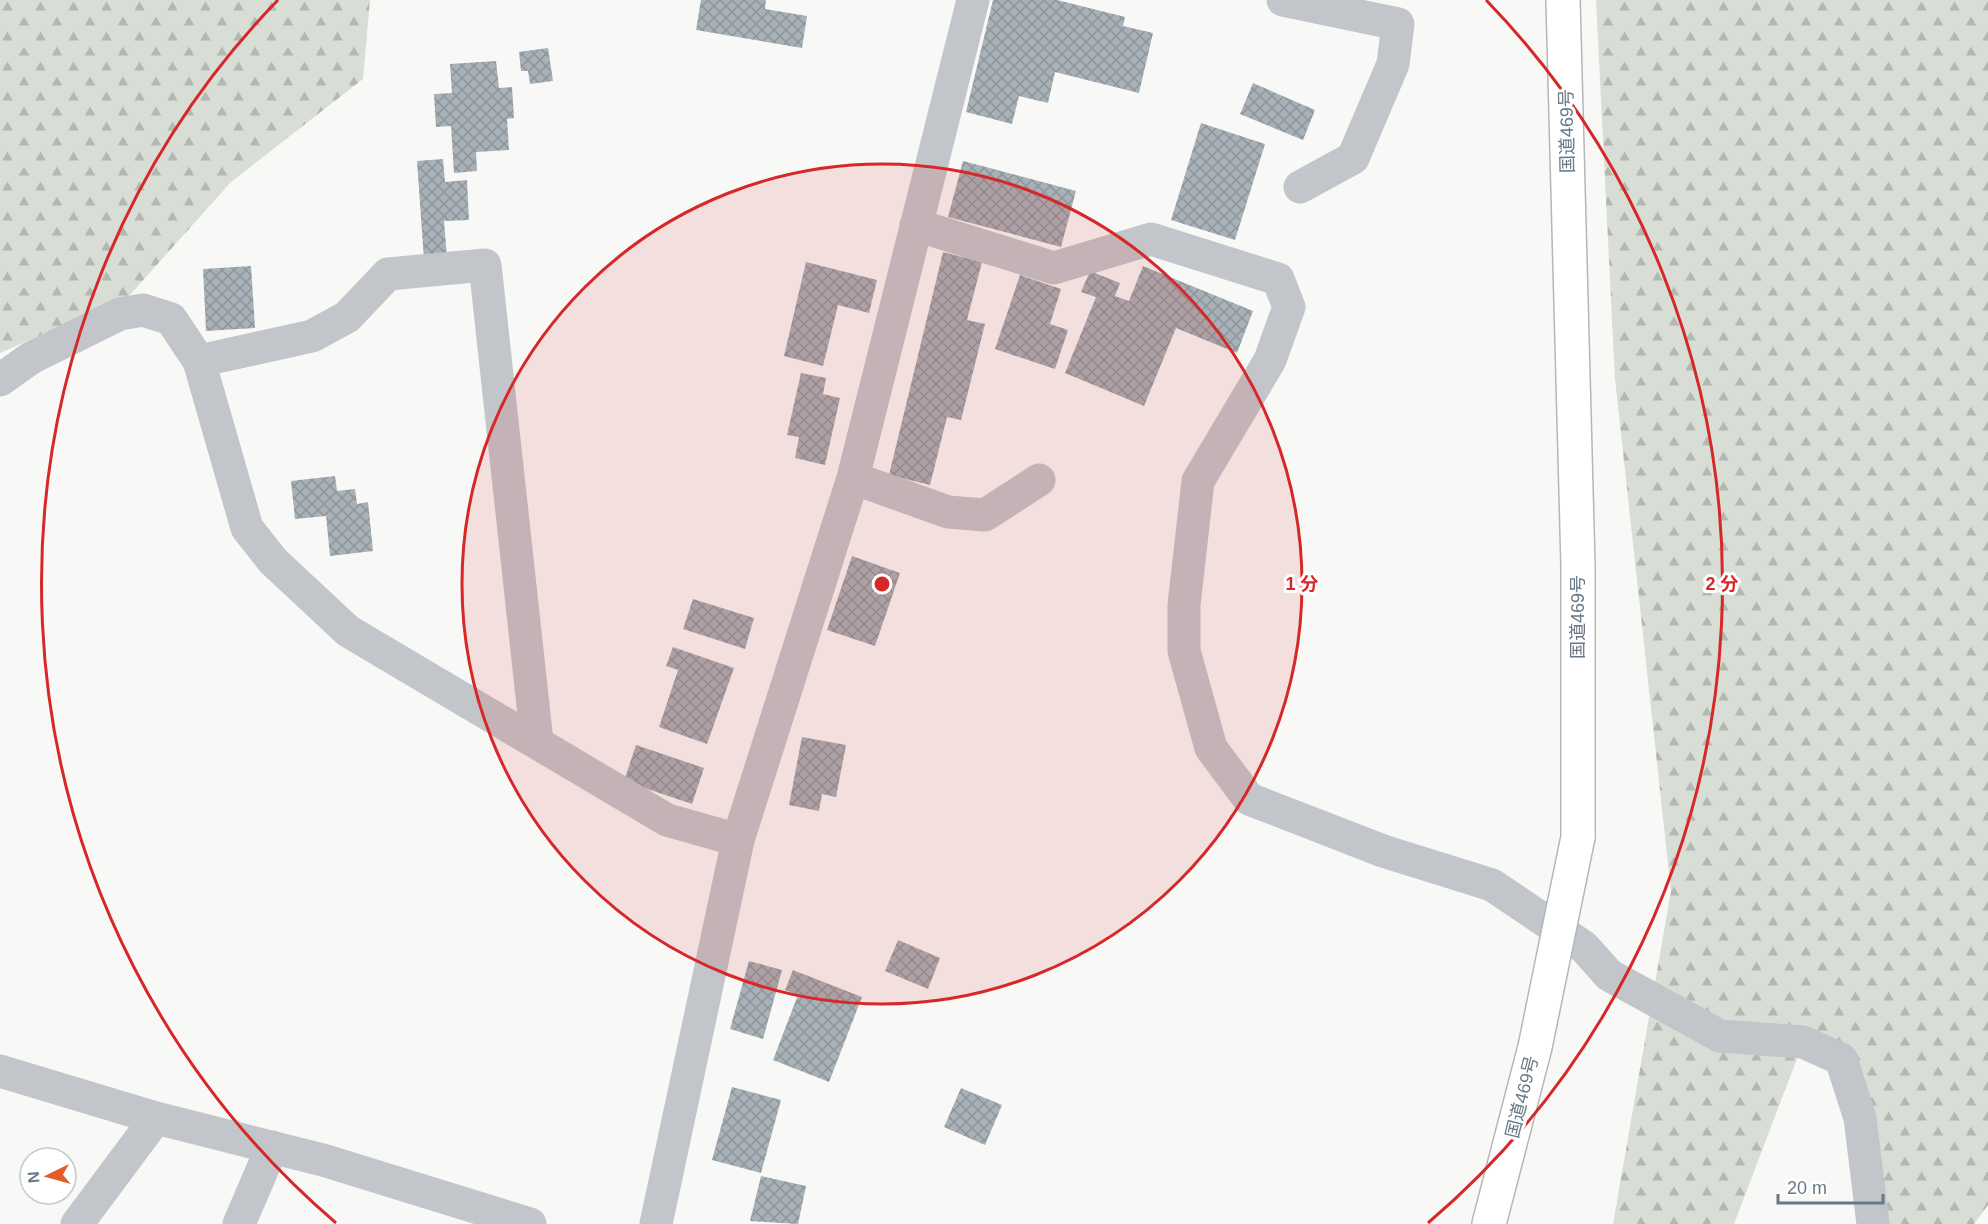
<svg xmlns="http://www.w3.org/2000/svg" width="1988" height="1224" font-family="Arial,'Noto Sans JP',sans-serif">
	<style>
		.forest { fill: url(#forest-firs) }
		.building { fill: url(#building-cross-hatch) }
		.lines { fill: none; stroke-linecap: round; stroke-linejoin: round }
		.highway-casing { stroke: #b3b7bb; stroke-width: 36 }
		.minor { stroke: #c2c6ca; stroke-width: 33 }
		.highway { stroke: #fff; stroke-width: 33 }
		.highway-bridge-casing { stroke: #b3b7bb; stroke-width: 36; stroke-linecap: butt }
		.highway-bridge { stroke: #fff; stroke-width: 33 }
		.ring { fill: none; stroke: #d62828; stroke-width: 3 }
		.labels { text-anchor: middle; dominant-baseline: central; stroke-width: 6; stroke-linejoin: round; paint-order: stroke }
		.street-label { font-size: 18px; fill: #687887; stroke: #fff }
		.centre { fill: #d62828; stroke: #fff; stroke-width: 3 }
		.ring-label { font-size: 18px; text-anchor: middle; font-weight: bold; fill: #d62828; stroke: #fff; stroke-width: 6; stroke-linejoin: round; paint-order: stroke }
	</style>
	<defs>
		<pattern id="forest-firs" width="22" height="20" patternUnits="userSpaceOnUse" patternTransform="scale(1.5)"><rect width="22" height="20" fill="#d8ddd5"/><path d="M5 1l3.5 6h-7zM16 11l3.5 6h-7z" fill="#b3b8b2"/></pattern>
		<pattern id="building-cross-hatch" width="8" height="8" patternUnits="userSpaceOnUse" patternTransform="scale(1.5)"><rect width="8" height="8" fill="#a8b1b7"/><path d="M0 0l8 8M0 8l8-8" fill="none" stroke="#8d959a"/></pattern>
	</defs>
	<rect width="100%" height="100%" fill="#f8f9f6"/>
	<path class="forest" d="M 0,0 L 370,0 L 363,79 L 231,182 L 129,296 L 0,353 Z
		M 1596,0 L 1988,0 L 1988,1205 L 1974,1224 L 1874,1224 L 1845,1073 L 1803,1043 L 1734,1224 L 1613,1224 L 1671,891 L 1615,379 Z"/>
	<path class="building" d="M 701,0 L 766,0 L 765,9 L 807,16 L 802,48 L 696,30 Z
		M 993,0 L 1057,0 L 1125,17 L 1123,26 L 1153,33 L 1139,93 L 1055,72 L 1048,103 L 1019,96 L 1012,124 L 966,112 Z
		M 548,48 L 553,81 L 530,84 L 528,71 L 521,71 L 519,52 Z
		M 496,61 L 499,88 L 512,87 L 514,118 L 507,119 L 509,150 L 476,152 L 477,171 L 454,173 L 451,126 L 436,127 L 434,94 L 452,93 L 450,64 Z
		M 1253,83 L 1315,110 L 1303,140 L 1240,114 Z
		M 1201,123 L 1265,144 L 1235,240 L 1171,220 Z
		M 443,159 L 445,182 L 467,180 L 469,220 L 444,221 L 447,258 L 424,260 L 417,161 Z
		M 963,161 L 1076,191 L 1061,247 L 948,217 Z
		M 943,252 L 982,262 L 967,320 L 985,324 L 961,420 L 947,417 L 930,485 L 889,475 Z
		M 806,262 L 877,280 L 869,313 L 838,305 L 823,366 L 784,356 Z
		M 251,266 L 255,328 L 206,331 L 203,269 Z
		M 1143,266 L 1253,311 L 1237,353 L 1176,328 L 1144,406 L 1065,373 L 1096,297 L 1081,292 L 1090,271 L 1120,283 L 1115,296 L 1129,301 Z
		M 1020,275 L 1061,289 L 1050,324 L 1068,330 L 1055,369 L 995,349 Z
		M 801,373 L 826,378 L 823,394 L 840,398 L 825,465 L 795,458 L 799,437 L 787,435 Z
		M 335,476 L 337,491 L 355,489 L 357,504 L 368,502 L 373,551 L 330,556 L 326,516 L 295,519 L 291,481 Z
		M 852,556 L 900,573 L 875,646 L 827,630 Z
		M 693,599 L 754,618 L 745,649 L 683,629 Z
		M 673,647 L 734,668 L 707,744 L 659,727 L 678,670 L 666,666 Z
		M 802,737 L 846,745 L 836,797 L 822,794 L 819,811 L 789,805 Z
		M 636,745 L 704,768 L 692,804 L 624,781 Z
		M 898,940 L 940,958 L 928,989 L 885,971 Z
		M 749,961 L 782,970 L 763,1039 L 730,1029 Z
		M 793,970 L 862,997 L 829,1082 L 773,1060 L 798,995 L 785,990 Z
		M 732,1087 L 781,1100 L 761,1173 L 712,1160 Z
		M 961,1088 L 1002,1105 L 985,1145 L 944,1127 Z
		M 761,1176 L 806,1186 L 798,1224 L 750,1221 Z"/>
	<g class="lines">
		<defs>
			<path id="highway" d="M 1563,0 L 1578,566 L 1578,837
				M 1489,1224 L 1535,1047"/>
		</defs>
		<use href="#highway" class="highway-casing"/>
		<path class="minor" d="M 1283,0 L 1398,24 L 1393,64 L 1353,158 L 1300,187
			M 916,225 L 1054,268 L 1151,239 L 1278,279 L 1289,307 L 1270,360 L 1198,481 L 1184,605 L 1184,651 L 1211,748 L 1249,799 L 1383,851 L 1492,885 L 1584,947 L 1609,975 L 1720,1036 L 1803,1042 L 1841,1059 L 1860,1118 L 1873,1224
			M 199,361 L 312,336 L 347,317 L 388,274 L 485,265 L 537,742
			M 0,380 L 31,358 L 120,314 L 143,310 L 171,319 L 199,361 L 247,528 L 273,561 L 348,631 L 667,820 L 738,840
			M 853,478 L 948,512 L 985,515 L 1039,480
			M 0,1071 L 156,1118 L 323,1160 L 530,1224
			M 77,1224 L 156,1118
			M 239,1224 L 272,1147
			M 656,1224 L 738,840 L 853,478 L 973,0"/>
		<use href="#highway" class="highway"/>
		<defs>
			<path id="highway-bridge" d="M 1535,1047 L 1578,837"/>
		</defs>
		<use href="#highway-bridge" class="highway-bridge-casing"/>
		<use href="#highway-bridge" class="highway-bridge"/>
	</g>
	<circle cx="882" cy="584" r="420" fill="#d62828" fill-opacity=".12"/>
	<g class="ring">
		<circle cx="882" cy="584" r="420"/>
		<path d="M336 1223A840 840 0 0 1 278 0M1486 0A840 840 0 0 1 1428 1223"/>
	</g>
	<g class="labels">
		<g class="street-label">
			<text transform="translate(1567 131) rotate(-91)">国道469号</text>
			<text transform="translate(1578 617) rotate(-90)">国道469号</text>
			<text transform="translate(1522 1097) rotate(-76)">国道469号</text>
		</g>
	</g>
	<circle cx="882" cy="584" r="9" class="centre"/>
	<g class="ring-label">
		<text x="1302" y="590">1 分</text>
		<text x="1722" y="590">2 分</text>
	</g>
	<g transform="translate(48 1176) rotate(265)"><circle r="28" fill="#ffffff" stroke="#c3c9cf" stroke-width="1.5"/>
	<path d="M0-4.5L10 22L0 15L-10 22Z" fill="#e25d2c"/>
	<text y="-9" font-size="16" font-weight="bold" text-anchor="middle" fill="#687887">N</text>
	</g>
	<path d="M1778 1194v9h105v-9" fill="none" stroke="#687887" stroke-width="3"/>
	<text x="1787" y="1194" font-size="18" fill="#687887" stroke="#ffffff" stroke-width="4.5" paint-order="stroke">20 m</text>
</svg>
